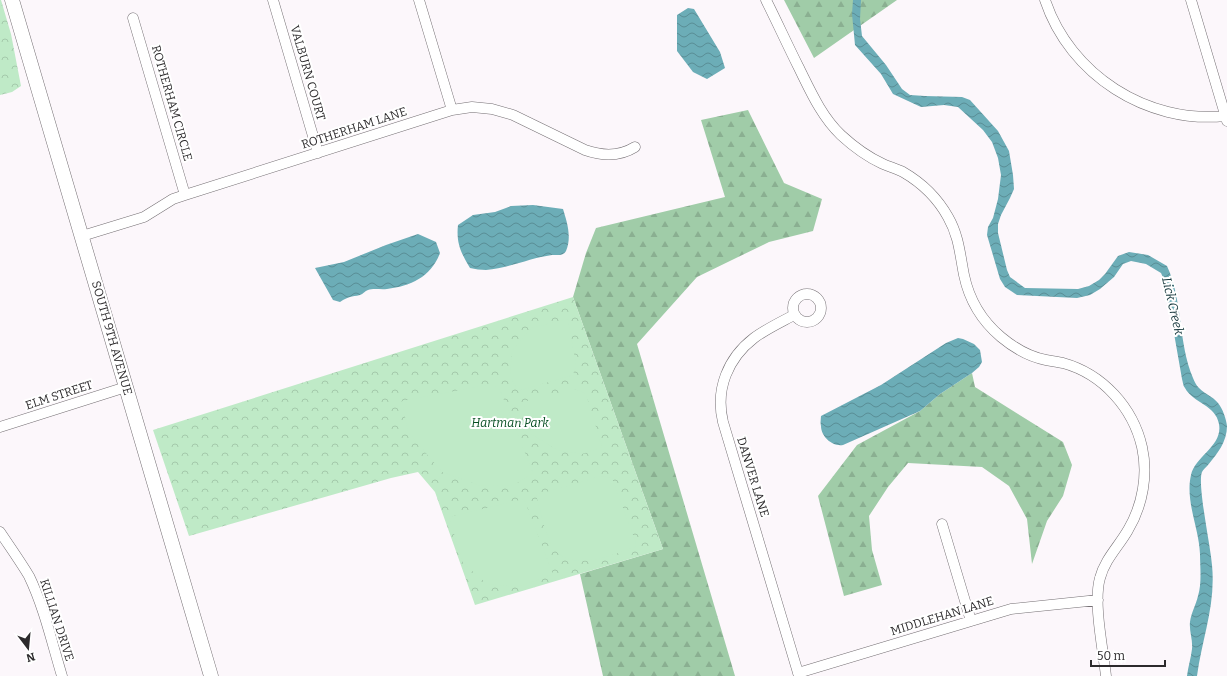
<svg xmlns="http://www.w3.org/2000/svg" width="1227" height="676" font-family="Bitter,serif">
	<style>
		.forest { fill: url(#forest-firs) }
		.park { fill: url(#park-crowns) }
		.garden { fill: #bfeac7 }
		.water { fill: url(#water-waves) }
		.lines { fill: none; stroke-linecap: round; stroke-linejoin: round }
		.street-casing { stroke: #746f73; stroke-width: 11 }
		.secondary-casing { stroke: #746f73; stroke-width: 15 }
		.street { stroke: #fff; stroke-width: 10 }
		.secondary { stroke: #fff; stroke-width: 14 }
		.labels { text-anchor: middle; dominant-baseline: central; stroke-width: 4; stroke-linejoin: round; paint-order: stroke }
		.street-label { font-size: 12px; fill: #2c2a2c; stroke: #fff }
		.park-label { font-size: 12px; font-style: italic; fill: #064e22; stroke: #fff }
		.water-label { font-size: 13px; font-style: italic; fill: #15363b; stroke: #fff }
	</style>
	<defs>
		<pattern id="forest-firs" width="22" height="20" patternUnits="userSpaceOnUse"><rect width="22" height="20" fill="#a0cca8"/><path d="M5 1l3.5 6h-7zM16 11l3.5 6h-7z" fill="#8aaf91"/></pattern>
		<pattern id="park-crowns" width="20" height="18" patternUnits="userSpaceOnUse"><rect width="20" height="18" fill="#bfeac7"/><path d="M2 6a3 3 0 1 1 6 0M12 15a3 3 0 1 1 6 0" fill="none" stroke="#a4c9ab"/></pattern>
		<pattern id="water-waves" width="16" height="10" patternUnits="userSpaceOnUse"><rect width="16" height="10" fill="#6cadb7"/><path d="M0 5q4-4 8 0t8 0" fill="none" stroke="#598d95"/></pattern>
	</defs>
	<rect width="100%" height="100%" fill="#fcf7fb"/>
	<path class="forest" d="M 784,0 L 897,0 L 814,58 Z
		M 748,110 L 784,183 L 822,199 L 813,231 L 769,242 L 697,277 L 637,344 L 735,676 L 603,676 L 580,574 L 663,549 L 573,297 L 586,253 L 596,228 L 725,197 L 701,120 Z
		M 972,373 L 975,387 L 1063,442 L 1072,465 L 1063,496 L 1047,521 L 1032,564 L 1027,519 L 1009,486 L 982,467 L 908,463 L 888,487 L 869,516 L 872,550 L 882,585 L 844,596 L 818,496 L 857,445 L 920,411 L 940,394 Z"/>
	<path class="park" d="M 0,0 L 1,0 L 11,34 L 21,86 L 12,92 L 0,95 Z
		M 573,297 L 663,549 L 475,605 L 435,492 L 418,472 L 391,478 L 189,536 L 153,430 Z"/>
	<path class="garden" d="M 568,319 L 576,365 L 573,375 L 518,391 L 510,376 L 512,351 L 531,328 Z
		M 492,384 L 500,390 L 533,473 L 514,485 L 481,486 L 442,472 L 408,432 L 402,401 Z
		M 575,389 L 586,394 L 602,447 L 582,454 L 557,450 L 531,434 L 523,402 Z
		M 601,476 L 612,478 L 637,546 C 613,555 570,574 552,546 C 544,531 541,512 536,495 Z
		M 524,499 L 553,574 L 518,587 L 487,584 L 463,563 L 449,517 Z"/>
	<path class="water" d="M 853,0 L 861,0 L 860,19 L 862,36 L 886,65 L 902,89 L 910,95 L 925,96 L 962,97 L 970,100 L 998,131 L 1009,151 L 1013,175 L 1014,189 L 1010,198 L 1001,215 L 998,224 L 998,233 L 1007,270 L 1010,277 L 1025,288 L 1078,289 L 1089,286 L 1099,280 L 1105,274 L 1118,256 L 1129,252 L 1148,255 L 1167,266 C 1183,300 1178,343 1193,378 C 1199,394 1210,393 1218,403 C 1223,409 1226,419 1227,426 C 1227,442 1217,454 1208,465 C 1206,467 1203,470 1202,472 C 1197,484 1211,548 1212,565 C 1216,605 1202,638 1197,676 L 1187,676 C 1188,667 1191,658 1192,649 C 1193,640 1189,631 1190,622 C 1191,613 1196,605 1198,596 C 1202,583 1200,567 1200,554 C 1199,528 1185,501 1191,475 C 1195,456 1223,446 1219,424 C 1216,405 1193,403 1185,388 C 1183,386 1183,382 1182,379 L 1165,282 L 1161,273 L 1146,264 L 1131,261 L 1123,264 L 1114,277 L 1100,289 L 1090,295 L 1077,298 L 1017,295 L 1005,287 L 1000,279 L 987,235 L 988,227 L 993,218 L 998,199 L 1001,175 L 998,158 L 992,142 L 983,130 L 958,107 L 944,105 L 921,107 L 893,94 L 881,74 L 855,45 L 852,14 Z
		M 688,8 L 694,9 L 720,52 L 725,68 L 707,79 L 693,72 L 677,51 L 677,15 Z
		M 533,205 L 563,209 C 567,222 572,237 566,251 C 563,256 558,255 552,255 C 530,258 509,268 486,270 C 481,270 475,269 470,268 C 461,253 456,243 458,225 L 473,215 L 495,212 L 511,206 Z
		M 418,234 L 436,242 L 440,253 C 431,277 411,286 387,289 C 381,290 374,288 368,290 C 365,291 363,294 360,295 C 351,297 349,296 340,302 L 333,300 L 315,268 L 344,262 L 386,245 Z
		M 958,338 L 963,339 L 974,344 L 980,350 L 982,362 L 979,367 L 972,373 L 940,394 L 920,411 L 843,445 C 832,447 821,436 821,426 C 820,422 821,419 821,416 L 881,385 L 946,343 Z"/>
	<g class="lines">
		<defs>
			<path id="street" d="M 273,0 L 318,153
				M 419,0 L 452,110
				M 766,0 C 777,22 787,44 798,66 C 810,90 821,116 841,135 C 854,147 868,157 883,164 C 890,167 897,169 903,172 C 922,183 938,199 948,217 C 959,236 960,255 964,275 C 969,299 982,321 1001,337 C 1013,347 1030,357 1046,360 C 1052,361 1058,362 1063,363 C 1103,374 1133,408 1142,447 C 1148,474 1143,505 1128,530 C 1119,546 1105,559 1100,578 C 1093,602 1103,649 1106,676
				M 1045,0 C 1070,75 1147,124 1225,116
				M 1191,0 L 1227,121
				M 133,18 L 185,195
				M 82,236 L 144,217 L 173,199 L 185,195 L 452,110 L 472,107 L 492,109 L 513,115 L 585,150 C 602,156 619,157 635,147
				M793 308a14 14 0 1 1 28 0a14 14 0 1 1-28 0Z
				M 794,315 C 781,322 766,329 754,338 C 728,358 715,389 723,422 L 799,676
				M 0,427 L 126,387
				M 942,524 L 971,621
				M 0,532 C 10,547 20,561 29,576 C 44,607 52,643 62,676
				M 798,673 L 1011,609 L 1098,600"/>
			<path id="secondary" d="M 12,0 L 211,676"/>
		</defs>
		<use href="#street" class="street-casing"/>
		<use href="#secondary" class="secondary-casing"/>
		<use href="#street" class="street"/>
		<use href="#secondary" class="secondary"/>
	</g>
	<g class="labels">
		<g class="street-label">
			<text transform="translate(308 73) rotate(74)">VALBURN COURT</text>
			<text transform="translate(172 103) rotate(74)">ROTHERHAM CIRCLE</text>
			<text transform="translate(354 128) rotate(-18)">ROTHERHAM LANE</text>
			<text transform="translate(112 338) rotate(74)">SOUTH 9TH AVENUE</text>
			<text transform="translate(59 395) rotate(-18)">ELM STREET</text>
			<text transform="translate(753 477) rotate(73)">DANVER LANE</text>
			<text transform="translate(942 616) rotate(-17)">MIDDLEHAN LANE</text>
			<text transform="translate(57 620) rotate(72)">KILLIAN DRIVE</text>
		</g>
		<g class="park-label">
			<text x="510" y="423">Hartman Park</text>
		</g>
		<g class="water-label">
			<text transform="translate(1173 306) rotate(77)">Lick Creek</text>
		</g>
	</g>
	<g transform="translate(28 648) rotate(164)" stroke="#ffffff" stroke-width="3" paint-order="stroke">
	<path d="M0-3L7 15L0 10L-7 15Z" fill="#2c2a2c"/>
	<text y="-6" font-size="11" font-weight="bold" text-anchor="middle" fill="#2c2a2c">N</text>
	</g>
	<path d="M1091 660v6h74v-6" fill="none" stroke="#2c2a2c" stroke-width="2"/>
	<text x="1097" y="660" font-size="12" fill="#2c2a2c" stroke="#ffffff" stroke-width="3" paint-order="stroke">50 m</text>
</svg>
